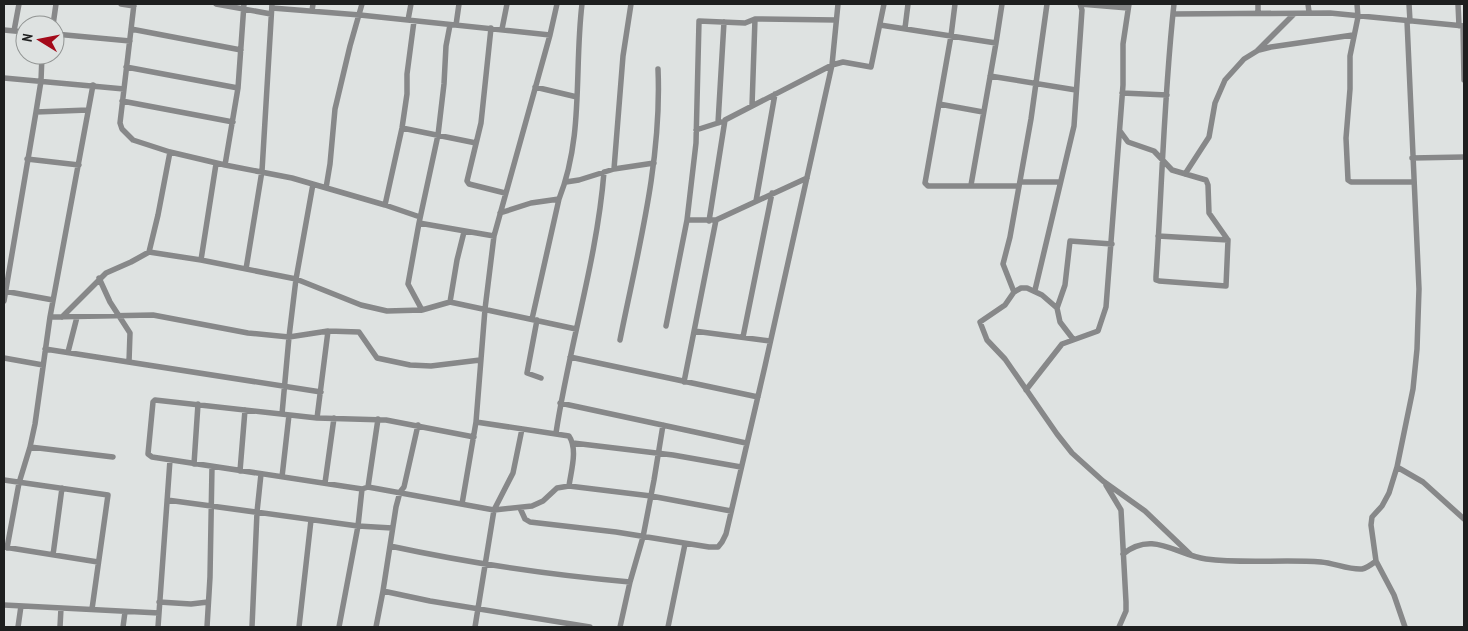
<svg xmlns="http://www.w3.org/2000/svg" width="1468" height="631" font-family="'PT Sans Narrow',sans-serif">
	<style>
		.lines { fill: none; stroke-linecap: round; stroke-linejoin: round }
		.minor { stroke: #878889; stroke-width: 5.5 }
	</style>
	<rect width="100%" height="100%" fill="#dee2e1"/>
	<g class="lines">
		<path class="minor" d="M 121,4 L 134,6
			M 134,4 L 120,123 L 122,129 L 133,140 L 170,152 L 225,165 L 292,178 L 385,205 L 420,217
			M 216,4 L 271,14
			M 955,4 L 951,36 L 925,183 L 928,186 L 1019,186
			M 1080,4 L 1128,8
			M 1258,4 L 1258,13
			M 1308,4 L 1309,12
			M 1357,4 L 1358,17 L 1350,56 L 1350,89 L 1346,138 L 1348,180 L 1351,182 L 1413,182
			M 1409,4 L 1410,21
			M 1458,4 L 1459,26
			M 272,8 L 360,15 L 550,35
			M 312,11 L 313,4
			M 1173,14 L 1330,13 L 1464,26
			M 408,20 L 411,4
			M 53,25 L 56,4
			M 456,25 L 459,4
			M 880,25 L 996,43
			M 1463,26 L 1464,80
			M 491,28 L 481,123 L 467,181 L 469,184 L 505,193
			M 905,28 L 908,4
			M 131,29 L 241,50
			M 502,29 L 507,4
			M 4,30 L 25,32
			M 14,31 L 19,4
			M 55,34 L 130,41
			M 1259,50 L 1271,47 L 1353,35
			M 126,67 L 238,88
			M 990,76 L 1076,90
			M 4,78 L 124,89
			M 535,87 L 577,97
			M 1122,93 L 1167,95
			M 122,101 L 233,122
			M 939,104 L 983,112
			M 752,106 L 755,19
			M 36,112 L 88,110
			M 718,123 L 724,22
			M 402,128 L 476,143
			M 696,130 L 721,122
			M 1120,131 L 1128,142 L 1154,151 L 1172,170 L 1206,180 L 1208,185 L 1209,213 L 1228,240 L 1226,286 L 1159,281 L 1156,280 L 1156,277 C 1162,186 1164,94 1174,4
			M 1412,158 L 1464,157
			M 27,159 L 79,165
			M 225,165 L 238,88 L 244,4
			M 614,169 L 623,56 L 631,4
			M 1185,174 L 1209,137 L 1215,103 L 1225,80 L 1244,59 L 1257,51 L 1294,14
			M 566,182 L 579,180 L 614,169 L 654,163
			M 1020,182 L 1060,182
			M 971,185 L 996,43 L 1002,4
			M 326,188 L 330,164 L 335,109 L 350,46 L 362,4
			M 756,201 L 775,94
			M 385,205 L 402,128 L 407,94 L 407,74 L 414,21
			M 500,213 L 531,203 L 559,199
			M 687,220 L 716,220 L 807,178
			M 709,221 L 725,120 L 832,65 L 838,4
			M 419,223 L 494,236
			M 1158,236 L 1228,240
			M 149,252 L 201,260 L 296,279 L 361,305 L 387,311 L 422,310 L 450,302 L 576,329
			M 201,260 L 216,164
			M 246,269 L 262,171 L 272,4
			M 99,278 L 110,302 L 130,333 L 129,362
			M 1035,290 L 1074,126 L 1082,10 L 1080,4
			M 4,291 L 53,300
			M 1014,292 L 1003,264 L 1010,237 L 1031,119 L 1047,4
			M 4,301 L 36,112 L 41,81 L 42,55
			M 450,302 L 457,260 L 464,232
			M 1057,308 L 1065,285 L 1070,241 L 1112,244
			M 422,310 L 408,284 L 419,223 L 438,135 L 444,84 L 446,46 L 450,25
			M 50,317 L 153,315 L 248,333 L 289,337 L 328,331 L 359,332 L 377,358 L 410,365 L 431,366 L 480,360
			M 62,317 L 106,273 L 131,262 L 149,252 L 158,215 L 170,152
			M 532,319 L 559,199 C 584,136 574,70 582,4
			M 537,320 L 527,373 L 541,378
			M 666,326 L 687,220 L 696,143 L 699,21 L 745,23 L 755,19 L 836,20
			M 694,331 L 770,341
			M 743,337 L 772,193
			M 1073,339 L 1060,322 L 1057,308 L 1042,295 L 1027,288 L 1021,288 L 1014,292 L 1005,305 L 980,322 L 987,340 L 1005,359 L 1057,434 L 1072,453 L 1103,481 L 1145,511 L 1191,555
			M 620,340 C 638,250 662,161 658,69
			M 45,349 L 321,392
			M 68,352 L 77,317
			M 570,357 L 758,397
			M 4,358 L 43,365
			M 684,382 L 716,220
			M 1026,390 L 1062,344 L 1098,331 L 1106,307 L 1123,85 L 1123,44 L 1129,4
			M 560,403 L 746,443
			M 282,414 L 289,337 L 296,279 L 313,184
			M 317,418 L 328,331
			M 476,422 L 569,436 C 578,449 571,471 569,486
			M 556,433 C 569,346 597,260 604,172
			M 474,437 L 386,420 L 317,418 L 155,400 L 153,402 L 148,454 L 152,457 L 362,489 L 368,487 L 494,510 L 532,506 L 543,501 L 557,488 L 569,486 L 651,496 L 731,511
			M 573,443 L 673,455 L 741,467
			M 30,447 L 113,457
			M 194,464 L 198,404
			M 1397,467 L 1423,482 L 1464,519
			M 240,471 L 245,410
			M 282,477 L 289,415
			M 4,480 L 108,495 L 92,609
			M 325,483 L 334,418
			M 1106,485 L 1121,510 L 1126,602 L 1126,611 L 1119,627
			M 368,487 L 378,419
			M 167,500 L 358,526 L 392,528
			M 462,504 L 476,422 L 485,309 L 494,236 L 550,35 L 557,4
			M 520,508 L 525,519 L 530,522 L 616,532 L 709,547 L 718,547 L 722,542 L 726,534 L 765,366 L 832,65 L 843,62 L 871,67 L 884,4
			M 390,546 C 469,563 550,575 630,582
			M 4,547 L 98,562
			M 7,548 L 19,483 L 30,447 L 35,424 L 50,317 L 93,85
			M 1123,554 C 1153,530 1176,555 1206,559 C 1244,564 1283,559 1321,562 C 1334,563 1349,570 1362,569 C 1367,568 1372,564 1376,561
			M 53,555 L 62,488
			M 383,591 L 396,507 L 400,492 L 404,487 L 418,425
			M 159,602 L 191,604 L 208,602
			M 4,605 L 159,613
			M 18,627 L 21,606
			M 60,627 L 61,608
			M 123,627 L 125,612
			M 158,627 L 170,460
			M 207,627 L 210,577 L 212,467
			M 252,627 L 257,512 L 261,474
			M 299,627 L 311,520
			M 339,627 L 358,526 L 362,489
			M 376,627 L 383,591 L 430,601 L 590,627
			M 475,627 L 494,510 L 513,473 L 522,429
			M 620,627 L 630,582 L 643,537 L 654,480 L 663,425
			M 668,627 L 685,544
			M 1405,627 L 1394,595 L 1376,561 L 1371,525 L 1372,517 L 1382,506 L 1389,493 L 1397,467 L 1413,389 L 1417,349 L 1419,289 L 1407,21"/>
	</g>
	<rect width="1468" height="631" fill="none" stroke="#1e1f1f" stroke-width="10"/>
	<g transform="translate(40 40) rotate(280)"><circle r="24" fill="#dee2e1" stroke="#919493"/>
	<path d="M0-4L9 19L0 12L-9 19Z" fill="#a40a1a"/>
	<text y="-8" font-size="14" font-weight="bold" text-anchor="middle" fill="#1e1f1f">N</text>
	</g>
</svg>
